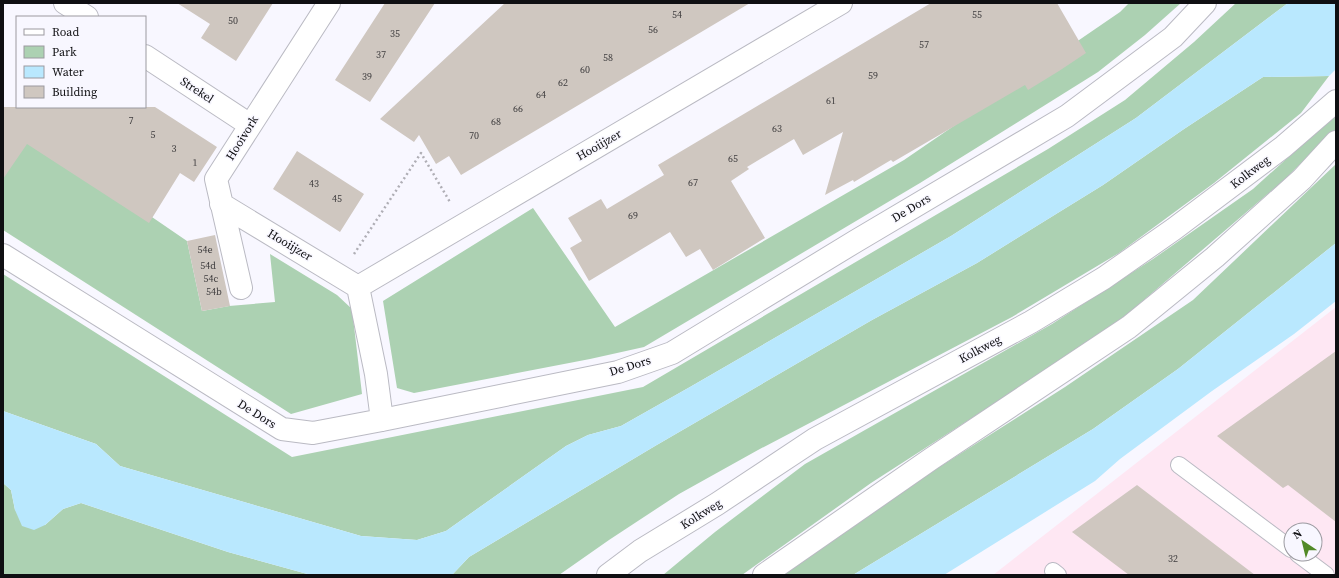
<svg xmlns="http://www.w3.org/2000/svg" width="1339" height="578" font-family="'Source Serif 4',serif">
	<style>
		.industrial { fill: #fee7f3; fill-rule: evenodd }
		.green { fill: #acd1b2 }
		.water { fill: #b9e8fe }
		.building { fill: #cfc7c0 }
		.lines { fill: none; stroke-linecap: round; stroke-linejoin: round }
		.lane-casing { stroke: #babac3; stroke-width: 18 }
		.street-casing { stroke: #babac3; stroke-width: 24 }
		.secondary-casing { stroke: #babac3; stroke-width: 24 }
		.path { stroke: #afaeb5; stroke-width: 2.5; stroke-dasharray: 2 3; stroke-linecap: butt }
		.lane { stroke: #fff; stroke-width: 16 }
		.street { stroke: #fff; stroke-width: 22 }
		.secondary { stroke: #fff; stroke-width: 22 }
		.labels { text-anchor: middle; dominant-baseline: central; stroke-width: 3; stroke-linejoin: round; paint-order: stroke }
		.number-label { font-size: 10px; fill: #3f3d3e }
		.street-label { font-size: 12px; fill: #0f0f12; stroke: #f8f7ff }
	</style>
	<rect width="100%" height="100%" fill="#f8f7ff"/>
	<path class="industrial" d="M 1336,307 L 1336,575 L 993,575 ZM 1291,530 L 1315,530 L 1315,554 L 1291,554 Z"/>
	<path class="green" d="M 1129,3 L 1181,3 L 1145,35 L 1098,72 L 920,183 L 644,347 L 590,359 L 414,393 L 397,388 L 383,301 L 533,208 L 615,327 L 904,160 L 1120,12 Z
		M 1236,3 L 1288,3 L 1136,118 L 951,236 L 690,387 L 621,426 L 588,435 L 566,446 L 446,531 L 417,540 L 361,536 L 120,466 L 96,444 L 3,411 L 3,274 L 292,457 L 643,387 L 1048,149 L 1125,100 L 1194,42 Z
		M 1329,76 L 1301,113 L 1214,183 L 1119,253 L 1012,317 L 758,450 L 679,494 L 609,540 L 559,575 L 452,575 L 469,557 L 655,446 L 872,320 L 977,263 L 1103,185 L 1184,129 L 1263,77 Z
		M 1336,114 L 1336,129 L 1284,180 L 1124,317 L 1037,376 L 871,483 L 742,575 L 663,575 L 715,532 L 805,464 L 1052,324 L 1153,259 L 1253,189 Z
		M 32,135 L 187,241 L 202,311 L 229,306 L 275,302 L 270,254 L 337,295 L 352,309 L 362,394 L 291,414 L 3,230 L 3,153 Z
		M 1336,164 L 1336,243 L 1178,369 L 1093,429 L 853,575 L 784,575 L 867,513 L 1065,387 L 1193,300 Z
		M 3,483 L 11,490 L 15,510 L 45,525 L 63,509 L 81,503 L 228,552 L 311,575 L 3,575 Z"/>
	<path class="water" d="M 1288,3 L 1336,3 L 1336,69 L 1329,76 L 1263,77 L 1184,129 L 1103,185 L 977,263 L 872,320 L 655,446 L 469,557 L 452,575 L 311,575 L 228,552 L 81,503 L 63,509 L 45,525 L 34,530 L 22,526 L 15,510 L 11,490 L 3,483 L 3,411 L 96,444 L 120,466 L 361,536 L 417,540 L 446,531 L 566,446 L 588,435 L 621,426 L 690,387 L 951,236 L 1136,118 Z
		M 1336,243 L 1336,301 L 1294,334 L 1212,391 L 1120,459 L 1095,481 L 944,575 L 853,575 L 1093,429 L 1178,369 Z"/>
	<path class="building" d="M 177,3 L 273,3 L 236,61 L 201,38 L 210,24 Z
		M 385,3 L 435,3 L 370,102 L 335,80 Z
		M 505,3 L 750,3 L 461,175 L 449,156 L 436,164 L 419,135 L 414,142 L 380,119 Z
		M 931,3 L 1057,3 L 1086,53 L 1059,71 L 1028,90 L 1025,85 L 893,162 L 891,160 L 854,182 L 853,180 L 825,195 L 843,132 L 803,155 L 794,139 L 747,167 L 749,169 L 731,181 L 765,238 L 713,270 L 700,249 L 686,257 L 670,232 L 589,281 L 570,248 L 582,241 L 568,218 L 601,199 L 607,209 L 664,175 L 658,165 Z
		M 3,107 L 155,107 L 217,147 L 194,182 L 180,173 L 149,223 L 27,144 L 3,179 Z
		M 297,151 L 364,194 L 340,232 L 273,189 Z
		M 215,235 L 230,306 L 202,311 L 187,241 Z
		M 1336,351 L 1336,522 L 1288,485 L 1283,488 L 1217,436 Z
		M 1137,485 L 1255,575 L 1129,575 L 1072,532 Z"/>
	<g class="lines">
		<defs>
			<path id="lane" d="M 1179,465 L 1291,549
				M 1298,554 L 1326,575
				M 1053,571 L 1058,575"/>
			<path id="street" d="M 65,3 L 87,17
				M 145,56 L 250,125
				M 221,204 L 358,287 L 376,374 L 382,420
				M 3,255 L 282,429 L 313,433 L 382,420 L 618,372 L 672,353 L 856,241 L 1067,116 L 1173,37 L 1205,3
				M 358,287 L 841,3
				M 241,288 L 216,179 L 329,3"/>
			<path id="secondary" d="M 608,575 L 640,551 L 717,504 L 815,439 L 1031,322 L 1104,278 L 1174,229 L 1283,147 L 1336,101
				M 764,575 L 931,459 L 1129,327 L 1215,257 L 1302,179 L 1336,142"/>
		</defs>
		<use href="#lane" class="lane-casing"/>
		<use href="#street" class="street-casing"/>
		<use href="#secondary" class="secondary-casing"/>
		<path class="path" d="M 354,254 L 421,153 L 450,202"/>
		<use href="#lane" class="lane"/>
		<use href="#street" class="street"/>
		<use href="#secondary" class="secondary"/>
	</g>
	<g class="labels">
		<g class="number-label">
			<text x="677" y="14">54</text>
			<text x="977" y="14">55</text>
			<text x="233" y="20">50</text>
			<text x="653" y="29">56</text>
			<text x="395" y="33">35</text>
			<text x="924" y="44">57</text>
			<text x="381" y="54">37</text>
			<text x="608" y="57">58</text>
			<text x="585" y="69">60</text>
			<text x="873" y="75">59</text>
			<text x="367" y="76">39</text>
			<text x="563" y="82">62</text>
			<text x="541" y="94">64</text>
			<text x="831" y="100">61</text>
			<text x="518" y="108">66</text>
			<text x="131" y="120">7</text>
			<text x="496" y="121">68</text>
			<text x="777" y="128">63</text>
			<text x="153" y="134">5</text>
			<text x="474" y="135">70</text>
			<text x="174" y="148">3</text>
			<text x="733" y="158">65</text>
			<text x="195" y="162">1</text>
			<text x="693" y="182">67</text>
			<text x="314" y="183">43</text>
			<text x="337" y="198">45</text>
			<text x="633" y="215">69</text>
			<text x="205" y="249">54e</text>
			<text x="208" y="265">54d</text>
			<text x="211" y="278">54c</text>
			<text x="214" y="291">54b</text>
			<text x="1173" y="558">32</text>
		</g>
		<g class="street-label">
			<text transform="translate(197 90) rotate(33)">Strekel</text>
			<text transform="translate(242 138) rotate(-58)">Hooivork</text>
			<text transform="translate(599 145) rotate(-30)">Hooiijzer</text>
			<text transform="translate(1250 172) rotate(-37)">Kolkweg</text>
			<text transform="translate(911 208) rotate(-31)">De Dors</text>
			<text transform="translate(290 245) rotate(31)">Hooiijzer</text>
			<text transform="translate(980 349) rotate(-28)">Kolkweg</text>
			<text transform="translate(630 366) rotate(-17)">De Dors</text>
			<text transform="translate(257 414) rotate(32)">De Dors</text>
			<text transform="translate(701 514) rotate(-32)">Kolkweg</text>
		</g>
	</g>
	<rect width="1339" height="578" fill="none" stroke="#0f0f12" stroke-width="8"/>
	<rect x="16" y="16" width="130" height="92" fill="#f8f7ff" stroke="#9b9aa0"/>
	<rect x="24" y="29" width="20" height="6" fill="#ffffff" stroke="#9b9aa0"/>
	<text x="52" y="36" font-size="12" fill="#0f0f12">Road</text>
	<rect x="24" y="46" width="20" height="12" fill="#acd1b2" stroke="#9b9aa0"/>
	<text x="52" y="56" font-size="12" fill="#0f0f12">Park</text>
	<rect x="24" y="66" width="20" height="12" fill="#b9e8fe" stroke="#9b9aa0"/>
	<text x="52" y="76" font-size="12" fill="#0f0f12">Water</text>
	<rect x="24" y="86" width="20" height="12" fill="#cfc7c0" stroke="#9b9aa0"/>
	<text x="52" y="96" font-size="12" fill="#0f0f12">Building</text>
	<g transform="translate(1303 542) rotate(325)"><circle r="19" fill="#f8f7ff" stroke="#9b9aa0"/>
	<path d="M0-3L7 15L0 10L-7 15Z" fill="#518a27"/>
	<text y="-6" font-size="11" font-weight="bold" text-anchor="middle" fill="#0f0f12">N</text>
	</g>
</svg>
